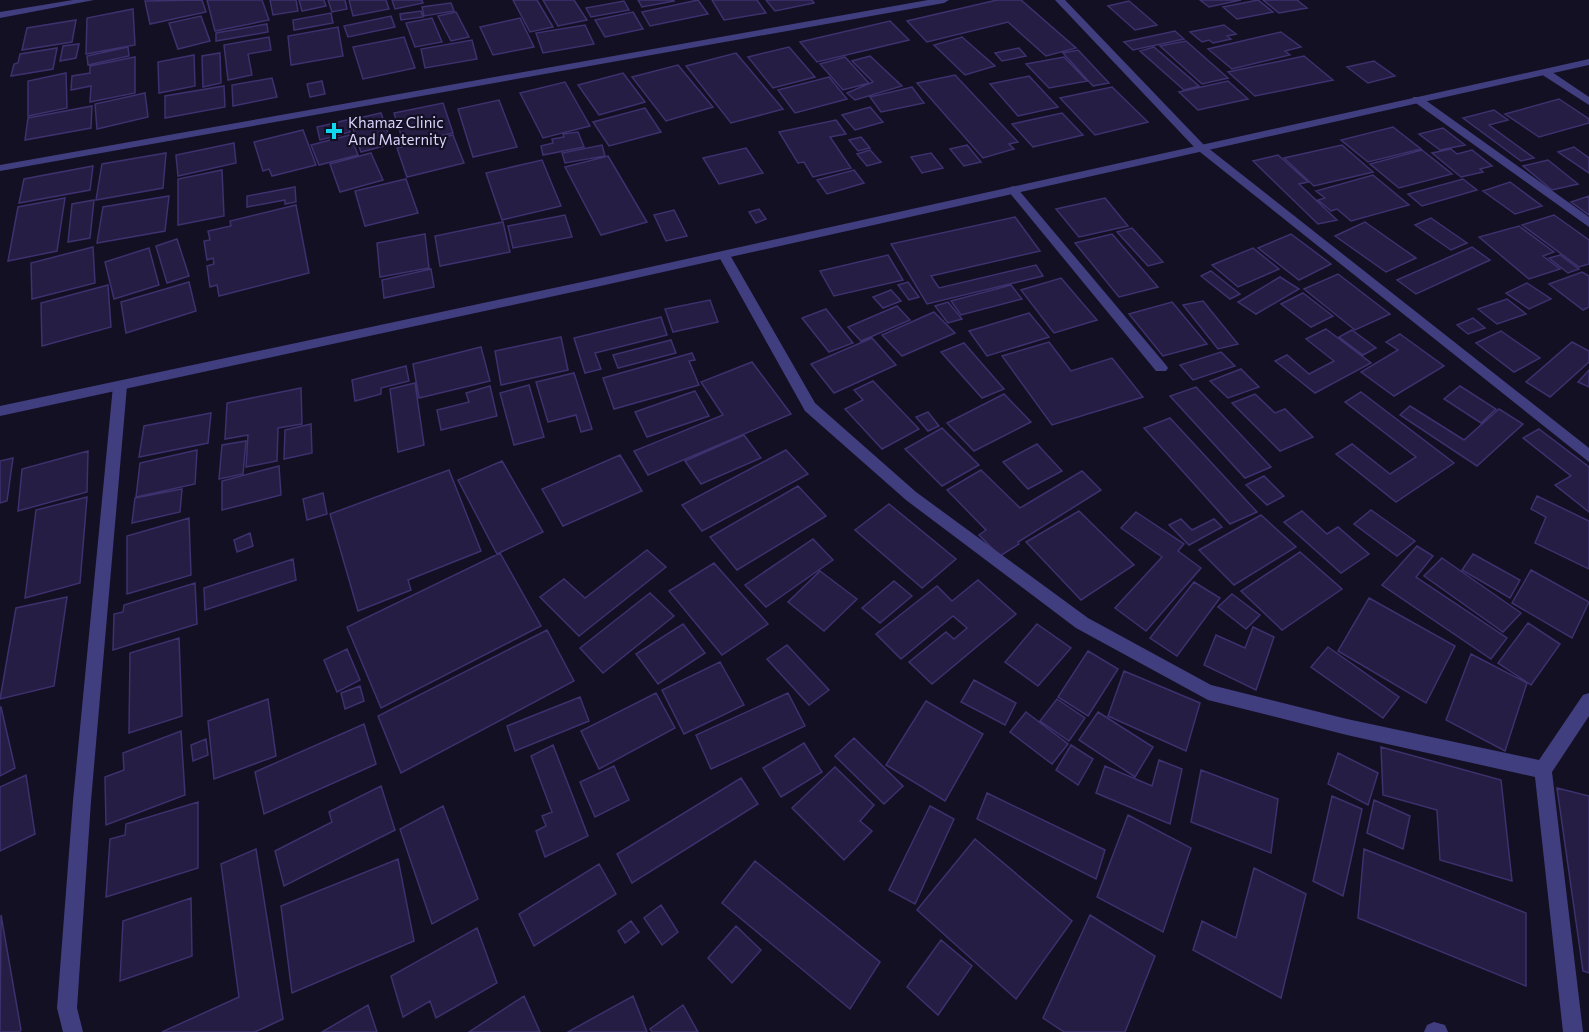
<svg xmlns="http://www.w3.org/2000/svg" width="1589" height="1032" font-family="Commissioner,sans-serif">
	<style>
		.building { fill: #251d43; stroke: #3d316e; stroke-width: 1.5 }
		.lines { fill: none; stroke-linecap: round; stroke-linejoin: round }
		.minor { fill: #413e80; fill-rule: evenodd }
		.tertiary { fill: #413e80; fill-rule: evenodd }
		.poi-dot { fill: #10d7ee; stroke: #141024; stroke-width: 2 }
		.labels { text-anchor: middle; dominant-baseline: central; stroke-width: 4.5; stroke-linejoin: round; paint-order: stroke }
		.far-poi-label { font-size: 15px; fill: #dad5fc; stroke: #141024; text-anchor: start }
	</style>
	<rect width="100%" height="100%" fill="#141024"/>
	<path class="building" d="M 202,0 L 206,12 L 150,24 L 145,1 Z
		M 207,0 L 262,0 L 269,20 L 215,31 Z
		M 270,0 L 296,0 L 298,11 L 273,15 Z
		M 299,0 L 324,0 L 326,6 L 302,11 Z
		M 328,0 L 345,0 L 347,9 L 332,12 Z
		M 349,0 L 386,0 L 389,9 L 353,16 Z
		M 392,0 L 422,0 L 423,3 L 395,9 Z
		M 513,0 L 537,0 L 553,27 L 530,32 Z
		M 543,0 L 574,0 L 587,20 L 558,26 Z
		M 638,0 L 673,0 L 674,1 L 642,7 Z
		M 698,0 L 708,14 L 650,26 L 642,12 Z
		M 712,0 L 757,0 L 766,13 L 724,20 Z
		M 766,0 L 812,0 L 814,3 L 775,11 Z
		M 997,0 L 1021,0 L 1076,48 L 1046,56 L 1008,22 L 927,42 L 907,21 Z
		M 1200,0 L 1241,0 L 1209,7 Z
		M 1258,0 L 1273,12 L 1237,19 L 1223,7 Z
		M 1263,0 L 1297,0 L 1307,8 L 1279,13 Z
		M 624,1 L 629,10 L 591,17 L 586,8 Z
		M 1129,1 L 1157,25 L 1135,30 L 1108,6 Z
		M 451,3 L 454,11 L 424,16 L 422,7 Z
		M 133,9 L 135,45 L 86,54 L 87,18 Z
		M 421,11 L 423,17 L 401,20 L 400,14 Z
		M 456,12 L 469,37 L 451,41 L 438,16 Z
		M 633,12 L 643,29 L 605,37 L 595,20 Z
		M 331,13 L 333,23 L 294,30 L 293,20 Z
		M 201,16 L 210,41 L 178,49 L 169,23 Z
		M 391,16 L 395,27 L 348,37 L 344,26 Z
		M 432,18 L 442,42 L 415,47 L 406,23 Z
		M 520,18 L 534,47 L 493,55 L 480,27 Z
		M 76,20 L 72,42 L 22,50 L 27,28 Z
		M 890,21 L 909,40 L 817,62 L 800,42 Z
		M 267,24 L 268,32 L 216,41 L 216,33 Z
		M 585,25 L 594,44 L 543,53 L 536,33 Z
		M 1224,25 L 1236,34 L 1227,36 L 1231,39 L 1213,43 L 1209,40 L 1202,42 L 1190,32 Z
		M 338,27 L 343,56 L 291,65 L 288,36 Z
		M 1175,31 L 1184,39 L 1133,50 L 1124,42 Z
		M 1281,32 L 1301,47 L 1285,51 L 1290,55 L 1232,69 L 1208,49 Z
		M 269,37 L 271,50 L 248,54 L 252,75 L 228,80 L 224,45 Z
		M 404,37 L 415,68 L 363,79 L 353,47 Z
		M 962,37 L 995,66 L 965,75 L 934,45 Z
		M 472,40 L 477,59 L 425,68 L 421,49 Z
		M 1186,41 L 1228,78 L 1202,84 L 1160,46 Z
		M 79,44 L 76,58 L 60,61 L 63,46 Z
		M 128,47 L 129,56 L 88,65 L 87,56 Z
		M 789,47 L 815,77 L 773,88 L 748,57 Z
		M 1154,47 L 1199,86 L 1184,90 L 1140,51 Z
		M 57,48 L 53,69 L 11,76 L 14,64 L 18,63 L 20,54 Z
		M 1019,48 L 1026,56 L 1002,61 L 995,53 Z
		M 1078,50 L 1109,83 L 1093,86 L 1063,53 Z
		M 220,53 L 221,83 L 203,87 L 202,56 Z
		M 736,53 L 783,109 L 731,123 L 686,66 Z
		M 194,55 L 195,86 L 159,93 L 158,62 Z
		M 870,56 L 902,86 L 855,100 L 847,93 L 873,82 L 852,61 Z
		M 1304,56 L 1333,80 L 1255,96 L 1228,72 Z
		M 135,57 L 135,93 L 90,102 L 91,86 L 71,90 L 72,76 L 90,73 L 90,66 Z
		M 845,57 L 869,83 L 843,90 L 820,64 Z
		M 1064,57 L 1087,81 L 1049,88 L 1026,64 Z
		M 1374,61 L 1395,76 L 1368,83 L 1347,67 Z
		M 678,65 L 713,107 L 666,121 L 632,77 Z
		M 66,73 L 67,108 L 28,116 L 28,81 Z
		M 623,73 L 645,102 L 599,115 L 578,85 Z
		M 955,75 L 1018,142 L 1009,144 L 1014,149 L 983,158 L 917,83 Z
		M 1029,76 L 1058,107 L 1018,116 L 990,84 Z
		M 829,77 L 847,99 L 795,113 L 778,90 Z
		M 272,78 L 277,97 L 233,106 L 232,85 Z
		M 322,81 L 325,94 L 310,97 L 307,84 Z
		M 1228,81 L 1248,99 L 1198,110 L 1179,92 Z
		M 565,82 L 590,126 L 543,138 L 520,93 Z
		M 224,86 L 225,107 L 165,118 L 165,96 Z
		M 912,87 L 924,103 L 881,112 L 870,97 Z
		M 1112,87 L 1148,122 L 1095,135 L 1060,98 Z
		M 145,93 L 148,117 L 97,129 L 95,104 Z
		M 1559,99 L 1589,119 L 1589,123 L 1539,137 L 1505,114 Z
		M 499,100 L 517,147 L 473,157 L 458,109 Z
		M 443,103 L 453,133 L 404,144 L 394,113 Z
		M 92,106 L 91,128 L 25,140 L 28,118 Z
		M 870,107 L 883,122 L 855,130 L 842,115 Z
		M 645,108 L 661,132 L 609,146 L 593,122 Z
		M 1494,110 L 1508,120 L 1489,125 L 1534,158 L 1521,161 L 1463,118 Z
		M 381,113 L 392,144 L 361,152 L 350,120 Z
		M 1062,113 L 1083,135 L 1033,147 L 1012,124 Z
		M 347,120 L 350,132 L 320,140 L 317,127 Z
		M 836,120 L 846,134 L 830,137 L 851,168 L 813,177 L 804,162 L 798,163 L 779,132 Z
		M 1393,127 L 1421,149 L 1368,162 L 1341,140 Z
		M 1443,128 L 1465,145 L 1440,150 L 1419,134 Z
		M 303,130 L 316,165 L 272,176 L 269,169 L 263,171 L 254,142 Z
		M 578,132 L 584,147 L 543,155 L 541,146 L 553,143 L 552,139 L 564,137 L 563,134 Z
		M 350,135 L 358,155 L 319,165 L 311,145 Z
		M 453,135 L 464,163 L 407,177 L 397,148 Z
		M 861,137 L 870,148 L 858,151 L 849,140 Z
		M 234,143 L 236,163 L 178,176 L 176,155 Z
		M 602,145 L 605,156 L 565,163 L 562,153 Z
		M 967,145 L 981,162 L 964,166 L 950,149 Z
		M 1342,145 L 1373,172 L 1314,186 L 1284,158 Z
		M 1574,147 L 1589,158 L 1589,173 L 1558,152 Z
		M 746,148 L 763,173 L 719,184 L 703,158 Z
		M 1451,149 L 1457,154 L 1472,150 L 1492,166 L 1480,169 L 1483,172 L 1461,177 L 1432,153 Z
		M 870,150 L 881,162 L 867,166 L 857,154 Z
		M 1422,150 L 1452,174 L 1399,188 L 1370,164 Z
		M 166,153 L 163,188 L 96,200 L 102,164 Z
		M 371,153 L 383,180 L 340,192 L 330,164 Z
		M 931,153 L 943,168 L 922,173 L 911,157 Z
		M 1278,155 L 1308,182 L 1299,184 L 1337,220 L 1318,224 L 1253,161 Z
		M 608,156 L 647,222 L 601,235 L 565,167 Z
		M 542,160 L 561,206 L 502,220 L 486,173 Z
		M 1548,160 L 1578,184 L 1552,190 L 1523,166 Z
		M 93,166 L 90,190 L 19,203 L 24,179 Z
		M 222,170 L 224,216 L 178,225 L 178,179 Z
		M 854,170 L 864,183 L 827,194 L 817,180 Z
		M 1373,175 L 1409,205 L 1351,221 L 1337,209 L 1331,211 L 1318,200 L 1325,198 L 1316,191 Z
		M 406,179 L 418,213 L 365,226 L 355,191 Z
		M 1463,179 L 1477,190 L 1422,206 L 1408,194 Z
		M 1510,182 L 1542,206 L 1515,214 L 1483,191 Z
		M 295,187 L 296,202 L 285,204 L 285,200 L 247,207 L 247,196 Z
		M 169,196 L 165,231 L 97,243 L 103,207 Z
		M 1589,196 L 1589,215 L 1571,202 Z
		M 65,198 L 57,251 L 8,261 L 18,207 Z
		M 1105,198 L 1128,226 L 1079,237 L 1056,209 Z
		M 94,200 L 90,238 L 68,242 L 72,204 Z
		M 296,205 L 309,273 L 219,296 L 217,285 L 210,287 L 207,266 L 214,264 L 213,258 L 207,260 L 204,241 L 210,240 L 208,231 L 231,226 L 230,221 Z
		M 759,209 L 766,219 L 756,223 L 749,212 Z
		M 674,210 L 687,236 L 666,241 L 654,215 Z
		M 565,215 L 572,237 L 513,248 L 508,226 Z
		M 1554,215 L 1589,240 L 1589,264 L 1579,267 L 1522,225 Z
		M 1015,217 L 1040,251 L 931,276 L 939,288 L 1036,265 L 1043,276 L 927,304 L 891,244 Z
		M 1431,218 L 1467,243 L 1451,250 L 1415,225 Z
		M 503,222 L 510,252 L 440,266 L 435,236 Z
		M 1365,222 L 1416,258 L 1386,272 L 1335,236 Z
		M 1519,226 L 1554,252 L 1543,256 L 1560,269 L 1529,279 L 1479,237 Z
		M 1132,228 L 1163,262 L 1148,266 L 1117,232 Z
		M 425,234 L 429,268 L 380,277 L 377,243 Z
		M 1112,234 L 1158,287 L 1119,297 L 1075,243 Z
		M 1291,234 L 1331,264 L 1299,280 L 1258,248 Z
		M 177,239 L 189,276 L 167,283 L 156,246 Z
		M 93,247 L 95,283 L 32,299 L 31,263 Z
		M 1472,247 L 1490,260 L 1416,294 L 1397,280 Z
		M 149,248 L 159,285 L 114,299 L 105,262 Z
		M 1253,248 L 1279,269 L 1238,287 L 1212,265 Z
		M 888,255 L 903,280 L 834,296 L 820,271 Z
		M 1560,255 L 1579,269 L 1568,273 L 1549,258 Z
		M 431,269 L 434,287 L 384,298 L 382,280 Z
		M 1211,271 L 1240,294 L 1230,299 L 1201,276 Z
		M 1582,272 L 1589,276 L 1589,307 L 1583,310 L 1549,284 Z
		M 1338,274 L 1390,314 L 1355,330 L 1304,289 Z
		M 1280,277 L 1299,289 L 1256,314 L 1238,302 Z
		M 1061,278 L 1097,320 L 1054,333 L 1021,290 Z
		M 189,282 L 196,311 L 126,333 L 121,302 Z
		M 908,282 L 919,297 L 909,300 L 898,285 Z
		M 1527,283 L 1551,299 L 1529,309 L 1506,293 Z
		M 108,285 L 111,327 L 42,346 L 41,303 Z
		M 1011,285 L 1022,299 L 961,315 L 951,301 Z
		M 891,290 L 901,301 L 883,308 L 873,297 Z
		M 1303,293 L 1333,316 L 1311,327 L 1281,304 Z
		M 1507,299 L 1526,314 L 1497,324 L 1478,309 Z
		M 710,300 L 718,322 L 673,332 L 665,309 Z
		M 1203,301 L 1238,344 L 1218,349 L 1183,305 Z
		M 948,302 L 962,319 L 948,323 L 935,306 Z
		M 1172,302 L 1207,344 L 1163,356 L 1129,314 Z
		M 897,306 L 910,320 L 861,341 L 848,327 Z
		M 826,309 L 853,343 L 829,352 L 802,318 Z
		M 934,312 L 955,333 L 902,356 L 882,335 Z
		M 1029,313 L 1049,337 L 987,356 L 969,331 Z
		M 661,317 L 667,335 L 595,353 L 601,369 L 585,373 L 574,338 Z
		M 1473,318 L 1485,328 L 1468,334 L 1457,325 Z
		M 1326,329 L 1371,363 L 1315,393 L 1275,361 L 1287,355 L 1309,374 L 1334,361 L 1306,339 Z
		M 1352,330 L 1376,348 L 1363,355 L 1339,337 Z
		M 1501,331 L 1540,358 L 1514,372 L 1476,343 Z
		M 1400,334 L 1444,366 L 1394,396 L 1361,372 L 1398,350 L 1386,342 Z
		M 561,337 L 568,370 L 501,385 L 495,351 Z
		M 872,338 L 896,365 L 834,393 L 811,364 Z
		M 671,340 L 676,353 L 618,368 L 613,355 Z
		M 1049,342 L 1071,371 L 1112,358 L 1143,397 L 1052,425 L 1002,356 Z
		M 1572,342 L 1589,351 L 1589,362 L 1550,397 L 1526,382 Z
		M 964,343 L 1004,389 L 982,398 L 941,352 Z
		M 481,347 L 490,381 L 419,398 L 413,364 Z
		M 1221,352 L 1235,366 L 1193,380 L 1180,365 Z
		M 692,353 L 695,360 L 689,361 L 699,385 L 614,409 L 603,378 Z
		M 752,362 L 791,414 L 648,475 L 634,451 L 723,415 L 701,382 Z
		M 406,366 L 409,381 L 381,388 L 381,394 L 355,401 L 352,380 Z
		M 1241,369 L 1259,387 L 1228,398 L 1210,381 Z
		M 1589,370 L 1589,387 L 1578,382 Z
		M 574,373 L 592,429 L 581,432 L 576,415 L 548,422 L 536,382 Z
		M 873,381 L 919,429 L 882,449 L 845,409 L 863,400 L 854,390 Z
		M 415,383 L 424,445 L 398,452 L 390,389 Z
		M 529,385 L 544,437 L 514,445 L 500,393 Z
		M 490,386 L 497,416 L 441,430 L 437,410 L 469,402 L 466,393 Z
		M 1460,386 L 1496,409 L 1481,423 L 1444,399 Z
		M 1196,387 L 1271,467 L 1245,478 L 1170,396 Z
		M 301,388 L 302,424 L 278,428 L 277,461 L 246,467 L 248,435 L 225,439 L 227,403 Z
		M 695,391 L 709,416 L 647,437 L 635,412 Z
		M 1361,392 L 1454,463 L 1396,502 L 1336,454 L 1352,444 L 1390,474 L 1416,457 L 1345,402 Z
		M 1004,394 L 1031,422 L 974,451 L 947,423 Z
		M 1255,394 L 1275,413 L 1285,409 L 1313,437 L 1280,451 L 1232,403 Z
		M 1410,406 L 1464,440 L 1499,409 L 1523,424 L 1477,466 L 1400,415 Z
		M 928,412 L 939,426 L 928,431 L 916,417 Z
		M 211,413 L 208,443 L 139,457 L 144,426 Z
		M 1170,418 L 1257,512 L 1230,524 L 1144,428 Z
		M 311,424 L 312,453 L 284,459 L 285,430 Z
		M 942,428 L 979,465 L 942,486 L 905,449 Z
		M 1539,429 L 1589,467 L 1589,512 L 1555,485 L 1571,476 L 1523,438 Z
		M 744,435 L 761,458 L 701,484 L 685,461 Z
		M 246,441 L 243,474 L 219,479 L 222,445 Z
		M 1037,444 L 1062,471 L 1028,489 L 1003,462 Z
		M 197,450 L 195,484 L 136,497 L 140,463 Z
		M 786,450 L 808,474 L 702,531 L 682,505 Z
		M 88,451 L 87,492 L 18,511 L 22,469 Z
		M 620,455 L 642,491 L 563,526 L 542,489 Z
		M 13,458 L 7,501 L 0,503 L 0,461 Z
		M 502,461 L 543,532 L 497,554 L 458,480 Z
		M 279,466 L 281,495 L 222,510 L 222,481 Z
		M 449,470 L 481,551 L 408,580 L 411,590 L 358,611 L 330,514 Z
		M 981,470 L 1020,508 L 1082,471 L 1101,490 L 1018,542 L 1019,544 L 1000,556 L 979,535 L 986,530 L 947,490 Z
		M 1264,476 L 1284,496 L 1267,505 L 1246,485 Z
		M 798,486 L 826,516 L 737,570 L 710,537 Z
		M 182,489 L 180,512 L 132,523 L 135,498 Z
		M 323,493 L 327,514 L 307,520 L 303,499 Z
		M 1537,496 L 1589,521 L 1589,569 L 1535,543 L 1546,517 L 1531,509 Z
		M 87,497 L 80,583 L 25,598 L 36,510 Z
		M 889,504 L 956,559 L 922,588 L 855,530 Z
		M 1371,510 L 1415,541 L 1397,556 L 1354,524 Z
		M 1079,511 L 1134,565 L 1081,600 L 1026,542 Z
		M 1302,511 L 1327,534 L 1338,527 L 1369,554 L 1341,573 L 1284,522 Z
		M 1136,512 L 1184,544 L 1178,551 L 1201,568 L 1146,631 L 1115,608 L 1162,557 L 1121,528 Z
		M 1261,515 L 1296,547 L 1234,585 L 1199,550 Z
		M 189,518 L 191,575 L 127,594 L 127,536 Z
		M 1181,519 L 1192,530 L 1214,519 L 1222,527 L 1189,545 L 1169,525 Z
		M 250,533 L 253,546 L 237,552 L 234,540 Z
		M 813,539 L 833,560 L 766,607 L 745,585 Z
		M 1417,546 L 1433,556 L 1416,577 L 1507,638 L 1491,659 L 1382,585 Z
		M 647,550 L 666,567 L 579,636 L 540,597 L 564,579 L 585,598 Z
		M 1300,552 L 1342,589 L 1282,630 L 1241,591 Z
		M 500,553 L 541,626 L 381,708 L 347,627 Z
		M 1473,554 L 1520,580 L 1510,598 L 1462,570 Z
		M 1442,558 L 1521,613 L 1503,632 L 1424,576 Z
		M 293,559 L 296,580 L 205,610 L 204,588 Z
		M 714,563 L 768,624 L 722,655 L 669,591 Z
		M 1531,570 L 1589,602 L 1572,638 L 1512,603 Z
		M 820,571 L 857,599 L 824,631 L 788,602 Z
		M 978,580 L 1016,614 L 932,684 L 909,662 L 946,632 L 954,639 L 967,628 L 953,616 L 901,659 L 876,634 L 937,586 L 952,601 Z
		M 894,581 L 912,596 L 880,623 L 862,608 Z
		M 1194,582 L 1220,598 L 1177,656 L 1150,638 Z
		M 195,583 L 197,624 L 113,650 L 114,614 L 123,612 L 124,605 Z
		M 650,593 L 674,616 L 603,673 L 580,648 Z
		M 1232,594 L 1260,615 L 1246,629 L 1218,607 Z
		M 67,597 L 54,686 L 0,699 L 16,608 Z
		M 1369,598 L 1455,646 L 1426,703 L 1338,651 Z
		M 1528,623 L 1560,644 L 1531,685 L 1498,663 Z
		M 683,624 L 705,653 L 658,684 L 636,654 Z
		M 1037,624 L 1071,648 L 1038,686 L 1005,662 Z
		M 1253,627 L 1274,637 L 1256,690 L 1204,665 L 1216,635 L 1245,648 Z
		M 547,630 L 574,681 L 401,773 L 378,716 Z
		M 179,638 L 182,716 L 129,733 L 130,653 Z
		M 787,645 L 829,690 L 809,705 L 767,659 Z
		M 1328,647 L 1399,697 L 1383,718 L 1311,667 Z
		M 347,649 L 360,680 L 337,692 L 324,660 Z
		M 1088,651 L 1118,669 L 1088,716 L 1058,697 Z
		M 1471,654 L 1527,683 L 1505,751 L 1446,720 Z
		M 720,662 L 744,705 L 684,734 L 662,690 Z
		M 1124,671 L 1200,703 L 1186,751 L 1108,716 Z
		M 974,680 L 1016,703 L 1005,725 L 961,702 Z
		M 360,686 L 364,701 L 345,709 L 341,693 Z
		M 656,693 L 675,728 L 599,769 L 581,731 Z
		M 788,693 L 805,726 L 711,769 L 696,735 Z
		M 580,697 L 589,721 L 515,751 L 507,726 Z
		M 268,699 L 276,756 L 214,779 L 208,721 Z
		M 1057,699 L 1085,718 L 1069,741 L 1040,721 Z
		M 926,701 L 983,734 L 945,801 L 886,765 Z
		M 1,707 L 15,768 L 0,776 L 0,707 Z
		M 1026,712 L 1068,744 L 1052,764 L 1010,732 Z
		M 1098,712 L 1153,747 L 1135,777 L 1079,740 Z
		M 364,724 L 376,764 L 264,814 L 255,772 Z
		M 181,731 L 185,795 L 106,825 L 105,777 L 124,770 L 123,753 Z
		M 854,738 L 903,786 L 884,804 L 835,756 Z
		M 206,739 L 208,755 L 193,761 L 191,745 Z
		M 804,743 L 822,772 L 781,797 L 763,768 Z
		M 553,745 L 588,836 L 545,857 L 536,831 L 546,826 L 542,816 L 552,812 L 531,756 Z
		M 1071,745 L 1093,759 L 1078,785 L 1056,770 Z
		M 1381,747 L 1501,780 L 1512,881 L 1440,860 L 1437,810 L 1383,795 Z
		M 1338,753 L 1378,773 L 1368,805 L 1328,784 Z
		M 1159,760 L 1182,769 L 1170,824 L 1096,793 L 1105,766 L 1152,786 Z
		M 614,766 L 629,800 L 595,817 L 580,782 Z
		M 835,767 L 874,805 L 860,821 L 872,831 L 844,860 L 792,808 Z
		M 1201,770 L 1278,799 L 1271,853 L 1191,822 Z
		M 26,775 L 35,834 L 0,851 L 0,787 Z
		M 741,778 L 758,804 L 632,883 L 617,854 Z
		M 381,786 L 395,830 L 284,886 L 275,851 L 332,822 L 329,812 Z
		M 1557,788 L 1589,796 L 1589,973 L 1583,971 Z
		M 987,793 L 1105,850 L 1096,879 L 977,819 Z
		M 1332,796 L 1362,809 L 1343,896 L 1313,881 Z
		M 1374,800 L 1410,816 L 1403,849 L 1367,833 Z
		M 198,802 L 198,868 L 106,897 L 110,839 L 125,835 L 126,824 Z
		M 443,806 L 478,899 L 432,924 L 400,829 Z
		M 930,806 L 954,819 L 915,904 L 889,890 Z
		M 1128,815 L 1191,848 L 1163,932 L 1097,897 Z
		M 975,839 L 1072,921 L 1016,999 L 917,910 Z
		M 256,849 L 283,1019 L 255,1032 L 162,1032 L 239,997 L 221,864 Z
		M 1364,849 L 1526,913 L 1526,986 L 1358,918 Z
		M 398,859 L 414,941 L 292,993 L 281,906 Z
		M 755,861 L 880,962 L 850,1009 L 722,903 Z
		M 599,864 L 616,894 L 534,946 L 519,914 Z
		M 1254,868 L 1306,894 L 1281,998 L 1193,950 L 1202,921 L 1236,938 Z
		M 191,898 L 192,956 L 120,981 L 123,921 Z
		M 661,905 L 678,932 L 662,945 L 644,918 Z
		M 1,915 L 21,1030 L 19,1032 L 0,1032 Z
		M 1090,915 L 1155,956 L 1125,1032 L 1064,1032 L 1043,1018 Z
		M 631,921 L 639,932 L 625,943 L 618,931 Z
		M 736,926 L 761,950 L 732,983 L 708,958 Z
		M 477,928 L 497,983 L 436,1018 L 430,1001 L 403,1017 L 391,976 Z
		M 941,940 L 972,966 L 938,1015 L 907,987 Z
		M 524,996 L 540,1032 L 469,1032 Z
		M 633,996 L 647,1032 L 568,1032 Z
		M 368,1005 L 377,1032 L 322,1032 Z
		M 683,1005 L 698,1032 L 652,1032 L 650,1029 Z"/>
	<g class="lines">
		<path class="minor" d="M 73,0 L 94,0 L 0,18 L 0,12 Z
			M 928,0 L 949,0 L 944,3 L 0,171 L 0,165 Z
			M 1055,0 L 1065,0 L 1203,144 L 1589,448 L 1589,462 L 1195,148 Z
			M 1541,70 L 1549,70 L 1589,97 L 1589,105 L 1541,74 Z
			M 1413,97 L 1421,97 L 1589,217 L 1589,227 L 1413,101 Z
			M 1013,186 L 1017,188 L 1166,365 L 1168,368 L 1166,371 L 1156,371 L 1009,192 L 1009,188 Z
			M 724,251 L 730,255 L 815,403 L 916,492 L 1088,618 L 1211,685 L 1347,719 L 1539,760 L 1583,695 L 1589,693 L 1589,716 L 1552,772 L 1583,1032 L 1563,1032 L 1535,777 L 1347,735 L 1208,700 L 1076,628 L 906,500 L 805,411 L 718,255 Z
			M 120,381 L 127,386 L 91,801 L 77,1008 L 83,1032 L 63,1032 L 57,1008 L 73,801 L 113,386 Z
			M 1434,1022 L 1445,1025 L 1448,1032 L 1424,1032 L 1427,1025 Z"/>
		<path class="tertiary" d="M 1589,59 L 1589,65 L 596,287 L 0,416 L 0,406 L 596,279 Z"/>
	</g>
	<path class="poi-dot" d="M331 122h6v6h6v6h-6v6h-6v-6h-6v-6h6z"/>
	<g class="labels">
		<g class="far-poi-label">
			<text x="348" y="122">Khamaz Clinic<tspan x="348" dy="17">And Maternity</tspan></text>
		</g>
	</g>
</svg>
